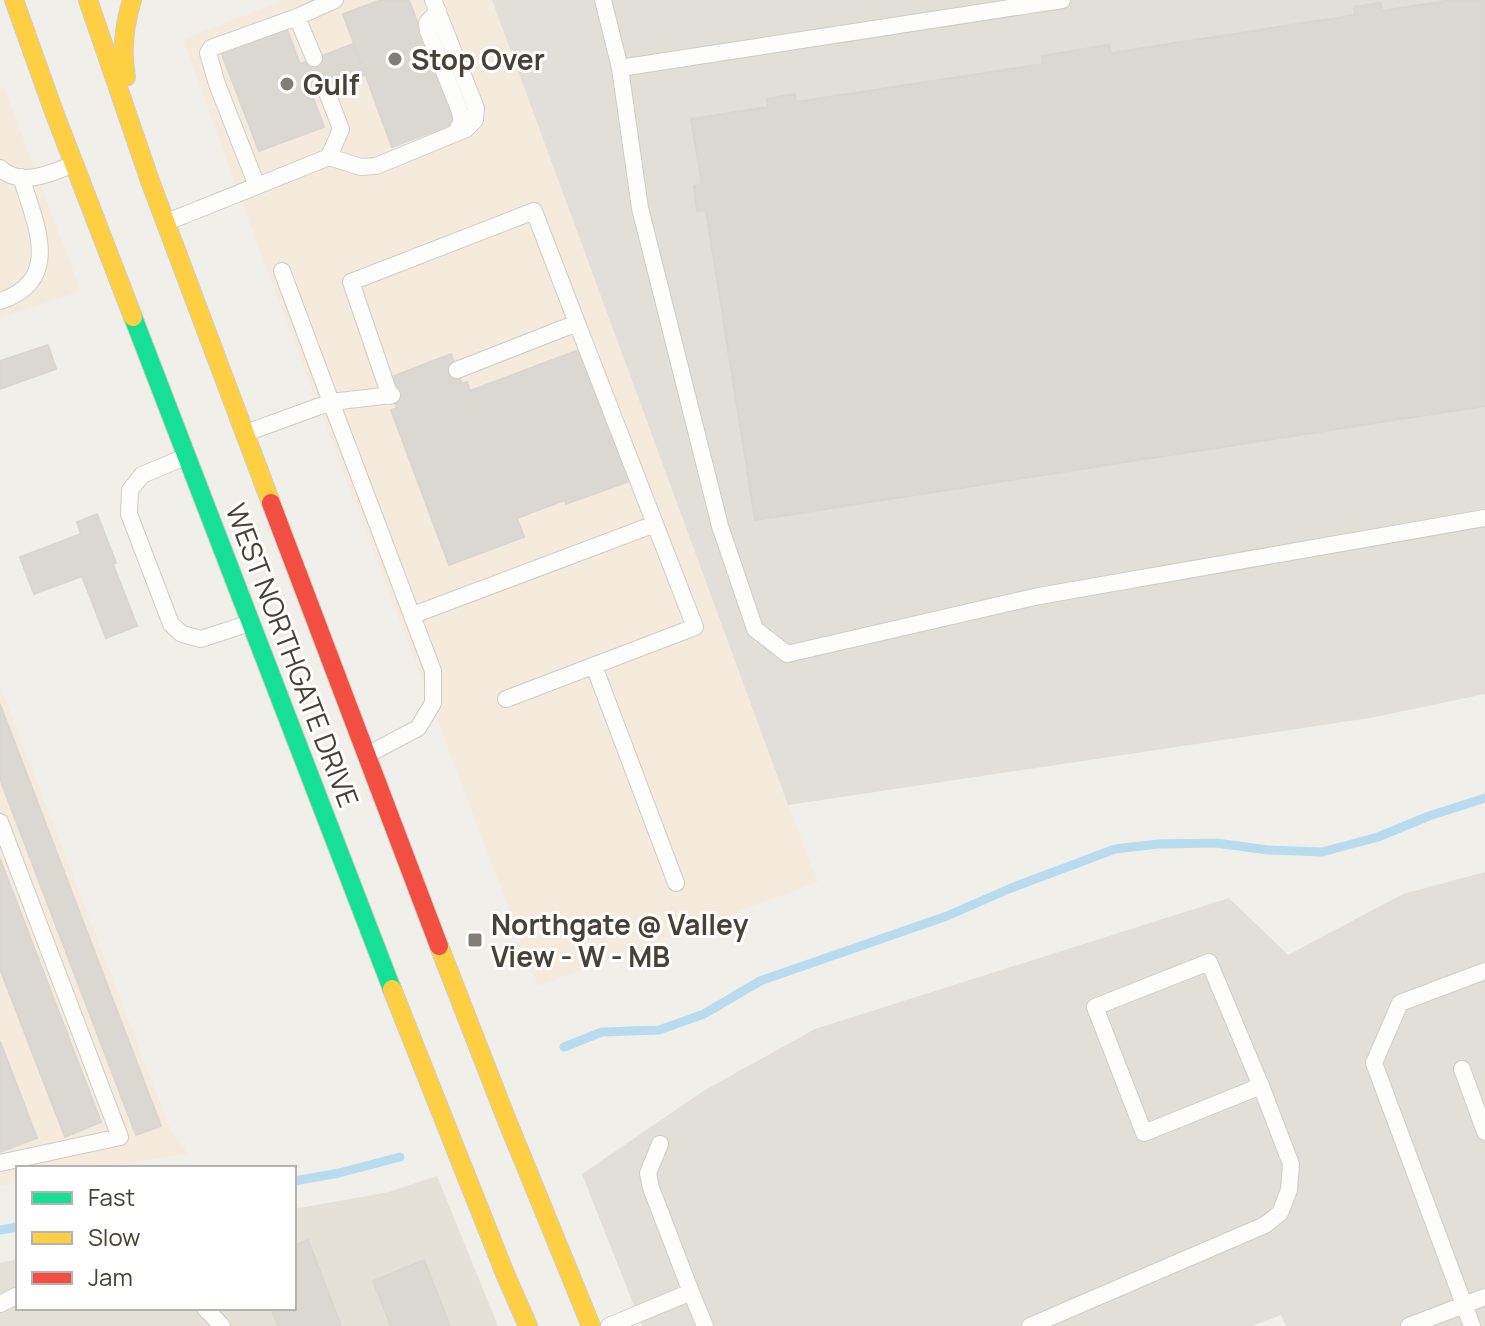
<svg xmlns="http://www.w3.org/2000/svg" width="1485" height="1326" font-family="Manrope,sans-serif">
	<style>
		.residential { fill: #e5e1d7 }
		.commercial { fill: #f4ebdd }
		.industrial { fill: #e2ded8 }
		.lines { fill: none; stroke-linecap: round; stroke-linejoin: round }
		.stream { stroke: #b9dbf0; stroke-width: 9 }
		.building { fill: #dbd8d2; stroke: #d9d6d0; stroke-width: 2 }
		.lane-casing { stroke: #cfcdc7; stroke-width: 18 }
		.fast-casing { stroke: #d1ccc1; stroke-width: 20 }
		.slow-casing { stroke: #d1ccc1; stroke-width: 20 }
		.jam-casing { stroke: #d1ccc1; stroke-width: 20 }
		.lane { stroke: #fdfdfc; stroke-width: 16 }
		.fast { stroke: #16e098; stroke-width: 18 }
		.slow { stroke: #ffcf43; stroke-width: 18 }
		.jam { stroke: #f24e42; stroke-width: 18 }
		.poi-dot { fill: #837e75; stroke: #fff; stroke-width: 3 }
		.labels { text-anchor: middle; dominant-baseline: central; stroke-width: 6; stroke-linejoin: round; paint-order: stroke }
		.poi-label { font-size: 28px; font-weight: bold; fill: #484136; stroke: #fff; text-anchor: start }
		.street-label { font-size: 28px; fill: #484136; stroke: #fff }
	</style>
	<rect width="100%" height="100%" fill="#f1efea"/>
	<path class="residential" d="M 437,1176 L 498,1326 L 0,1326 L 0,1263 L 18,1259 L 18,1308 L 294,1308 L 294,1209 L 389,1192 Z"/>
	<path class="commercial" d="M 285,0 L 492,0 L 788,805 L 818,882 L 538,986 L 254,235 L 183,39 Z
		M 0,86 L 4,88 L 81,291 L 0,318 Z
		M 0,686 L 170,1129 L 188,1153 L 103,1168 L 18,1168 L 18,1183 L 0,1186 Z"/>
	<path class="industrial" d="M 492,0 L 1485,0 L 1485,694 L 1370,718 L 788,805 Z
		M 1485,872 L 1485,1326 L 1286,1326 L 1281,1315 L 1252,1326 L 642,1326 L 582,1174 L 705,1090 L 815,1029 L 1229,898 L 1288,955 L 1403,894 Z"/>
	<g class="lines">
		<path class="stream" d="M 564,1047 L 602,1032 L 659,1030 L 704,1014 L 760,981 L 947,916 L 1011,888 L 1115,849 L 1158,844 L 1216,843 L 1268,850 L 1322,852 L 1378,837 L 1429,816 L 1485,798
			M 294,1181 L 339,1173 L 400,1157
			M 0,1230 L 18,1227"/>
	</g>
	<path class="building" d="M 381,0 L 409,0 L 455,123 L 392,147 L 343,14 Z
		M 1452,0 L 1485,0 L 1485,406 L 755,520 L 706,210 L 697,211 L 694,186 L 702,184 L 691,119 L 768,107 L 767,99 L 795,94 L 796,102 L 1043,64 L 1042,56 L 1109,45 L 1111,53 L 1355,15 L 1354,7 L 1381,3 L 1382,11 Z
		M 285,24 L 300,64 L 353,44 L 365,75 L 312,95 L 324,127 L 259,151 L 220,49 Z
		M 48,345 L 56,369 L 0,389 L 0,361 Z
		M 581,349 L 630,481 L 566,504 L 565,500 L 517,518 L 524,537 L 449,565 L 391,410 L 397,408 L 386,379 L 451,354 L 462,384 L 467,382 L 470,391 Z
		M 97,514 L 116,563 L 113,564 L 137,626 L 106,638 L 82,576 L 34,594 L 20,557 L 81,534 L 77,522 Z
		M 0,704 L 161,1126 L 136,1135 L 0,779 Z
		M 0,859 L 101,1122 L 65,1137 L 0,969 Z
		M 0,1041 L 37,1138 L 0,1152 Z
		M 308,1240 L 341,1326 L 278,1326 L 271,1308 L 294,1308 L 294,1246 Z
		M 424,1260 L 450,1326 L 391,1326 L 373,1281 Z"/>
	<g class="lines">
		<defs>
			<path id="lane" d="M 603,0 L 620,68 L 640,208 L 720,526 L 755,629 L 787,654 L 1039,596 L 1485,518
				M 438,11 L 427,23 L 428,31 L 459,109 L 462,121 L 455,134
				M 297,17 L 314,58
				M 620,68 L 1062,0
				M 326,90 L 341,129 L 329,157
				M 0,168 C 21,188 52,173 74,164
				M 257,186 L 217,84 L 208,53 L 211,48 L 297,17 L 335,0
				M 167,222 L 329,157 L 361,167 L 376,166 L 466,129 L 475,120 L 476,108 L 433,0
				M 282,271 L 331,402 L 392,395
				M 0,301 C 64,280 35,223 21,177
				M 390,396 L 351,282 L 534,211 L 577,323 L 457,370
				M 246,433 L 331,402 L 433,671 L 433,703 L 418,728 L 367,755
				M 185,457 L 142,475 L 130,490 L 129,514 L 171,624 L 182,634 L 201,639 L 250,623
				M 413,615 L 655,524 L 577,323
				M 594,666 L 676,883
				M 506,699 L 695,627 L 655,524
				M 0,822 L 120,1137 L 0,1163
				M 1462,1069 L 1485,1132
				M 660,1144 L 648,1173 L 651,1188 L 691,1292
				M 0,1304 L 18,1295
				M 205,1308 L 222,1326
				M 609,1326 L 691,1292 L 705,1326
				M 1030,1326 L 1265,1225 L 1280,1213 L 1289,1190 L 1291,1164 L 1261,1086 L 1209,962 L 1095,1007 L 1144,1133 L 1261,1086
				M 1409,1326 L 1485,1297
				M 1472,1326 L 1374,1063 L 1400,1003 L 1485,971"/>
			<path id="fast" d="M 133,317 L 392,989"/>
			<path id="slow" d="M 14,0 L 54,112 L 133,317
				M 88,0 L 150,181 L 271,503
				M 126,77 C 121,50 124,26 132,0
				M 439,946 L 506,1118 L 591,1326
				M 392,989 L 506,1276 L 528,1326"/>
			<path id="jam" d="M 271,503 L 439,946"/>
		</defs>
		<use href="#lane" class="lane-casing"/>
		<use href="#fast" class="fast-casing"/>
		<use href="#slow" class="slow-casing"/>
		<use href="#jam" class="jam-casing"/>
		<use href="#lane" class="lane"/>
		<use href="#fast" class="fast"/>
		<use href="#slow" class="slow"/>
		<use href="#jam" class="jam"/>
	</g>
	<g class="poi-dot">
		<circle cx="395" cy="59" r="8"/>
		<circle cx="287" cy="84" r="8"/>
		<rect x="467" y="932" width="16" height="16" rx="4"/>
	</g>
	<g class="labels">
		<g class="poi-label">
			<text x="411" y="59">Stop Over</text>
			<text x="303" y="84">Gulf</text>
			<text x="491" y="924">Northgate @ Valley<tspan x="491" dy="32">View - W - MB</tspan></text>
		</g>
		<g class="street-label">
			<text transform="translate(293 655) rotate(69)">WEST NORTHGATE DRIVE</text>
		</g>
	</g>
	<rect x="16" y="1166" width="280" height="144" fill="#ffffff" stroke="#b6b3af" stroke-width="2"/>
	<rect x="32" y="1192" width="40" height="12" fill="#16e098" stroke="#b6b3af" stroke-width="2"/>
	<text x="88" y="1206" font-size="24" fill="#484136">Fast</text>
	<rect x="32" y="1232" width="40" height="12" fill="#ffcf43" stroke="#b6b3af" stroke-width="2"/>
	<text x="88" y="1246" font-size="24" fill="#484136">Slow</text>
	<rect x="32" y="1272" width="40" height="12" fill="#f24e42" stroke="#b6b3af" stroke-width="2"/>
	<text x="88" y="1286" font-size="24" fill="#484136">Jam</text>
</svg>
